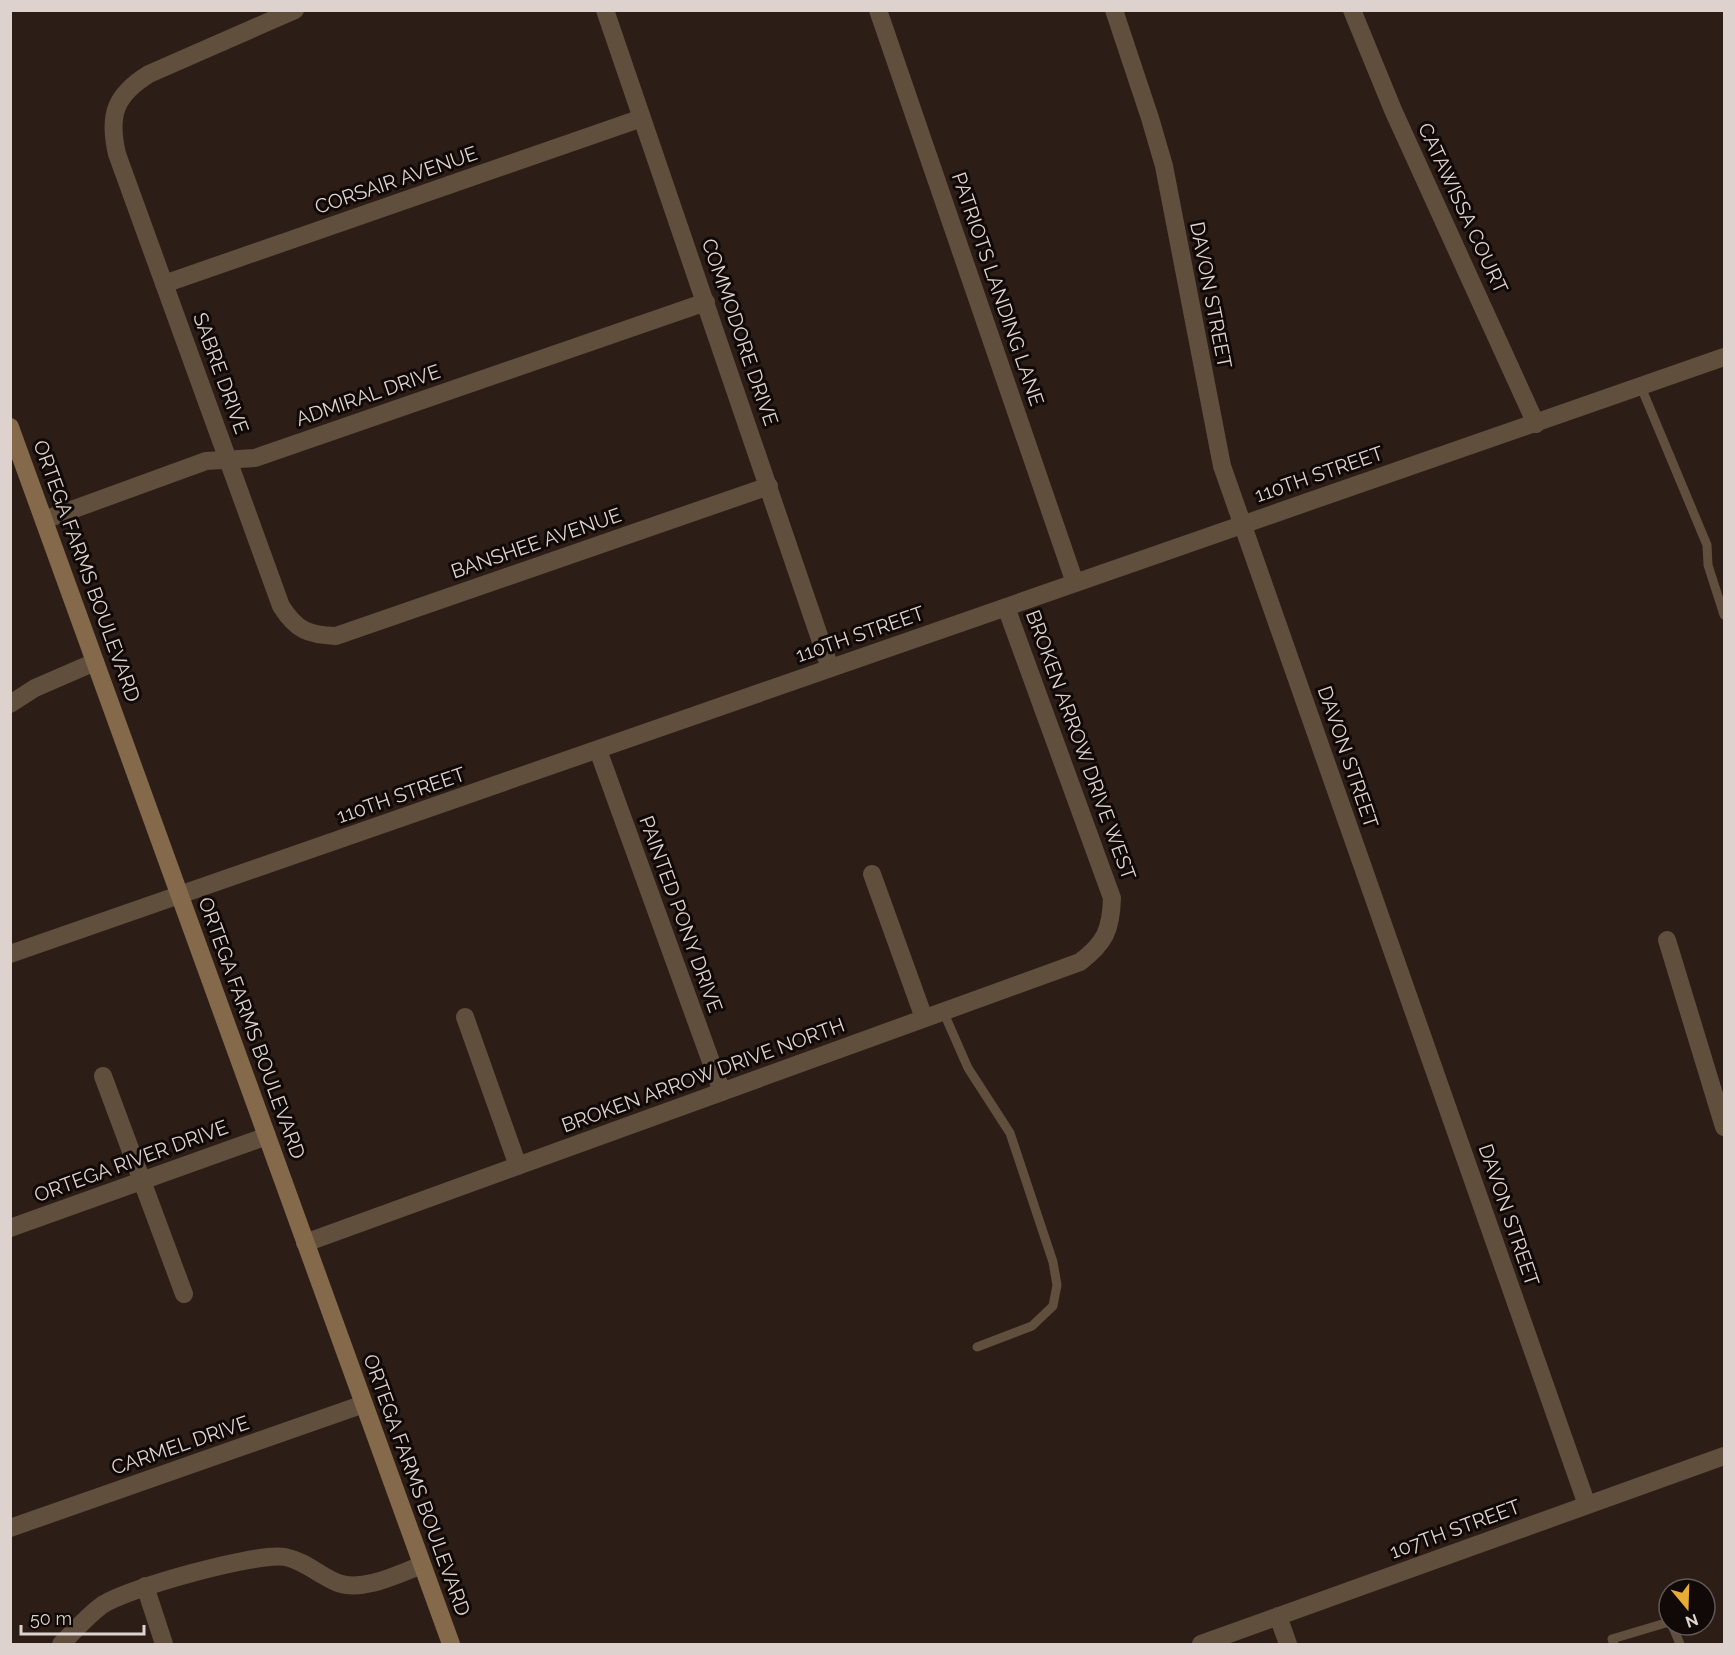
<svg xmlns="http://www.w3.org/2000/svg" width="1735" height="1655" font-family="Raleway,sans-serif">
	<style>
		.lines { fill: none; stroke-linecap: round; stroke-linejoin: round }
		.lane { stroke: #604f3d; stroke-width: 9 }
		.street { stroke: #604f3d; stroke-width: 18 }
		.secondary { stroke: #84694b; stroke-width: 18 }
		.labels { text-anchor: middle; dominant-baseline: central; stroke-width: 6; stroke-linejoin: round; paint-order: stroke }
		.street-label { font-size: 20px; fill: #ddd2cd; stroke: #100907 }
	</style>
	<rect width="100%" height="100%" fill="#2d1d17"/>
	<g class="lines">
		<path class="lane" d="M 1641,387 L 1707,545 L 1708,565 L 1724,615
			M 943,1011 L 968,1068 L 1010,1133 L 1053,1262 L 1057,1285 L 1053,1306 L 1032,1326 L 977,1347
			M 1672,1625 L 1680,1644
			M 1614,1644 L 1612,1639 L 1669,1622"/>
		<path class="street" d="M 295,10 L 149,74 C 115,95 108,115 117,154 L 281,606 C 296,630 308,635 336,636 L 769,486
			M 605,10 L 830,668
			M 878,10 L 1075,583
			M 1114,10 L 1150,118 L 1164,166 L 1222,466 L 1587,1505
			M 1352,10 L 1393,110 L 1536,424
			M 164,284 L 642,118
			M 44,520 L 206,461 L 255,458 L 706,302
			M 10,704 L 35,688 L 95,662
			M 598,750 L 722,1092
			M 872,874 L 924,1018
			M 1667,940 L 1724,1127
			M 10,954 L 1724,357
			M 465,1017 L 518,1166
			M 103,1076 L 184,1294
			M 10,1228 L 267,1136
			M 305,1243 L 1080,962 C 1105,943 1111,930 1112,898 L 1006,607
			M 10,1528 L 364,1404
			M 145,1586 L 164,1644
			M 1278,1616 L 1288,1644
			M 61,1644 C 74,1632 86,1617 101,1606 C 123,1589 258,1552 285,1557 C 305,1561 320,1576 338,1583 C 364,1592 398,1574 422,1565
			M 1201,1644 L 1724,1456"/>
		<path class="secondary" d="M 10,427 L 451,1644"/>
	</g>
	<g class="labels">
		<g class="street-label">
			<text transform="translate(396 180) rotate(-19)">CORSAIR AVENUE</text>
			<text transform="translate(1463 208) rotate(65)">CATAWISSA COURT</text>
			<text transform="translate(998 289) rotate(71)">PATRIOTS LANDING LANE</text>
			<text transform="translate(1211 295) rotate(79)">DAVON STREET</text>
			<text transform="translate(740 332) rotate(71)">COMMODORE DRIVE</text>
			<text transform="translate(221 373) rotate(70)">SABRE DRIVE</text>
			<text transform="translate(368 395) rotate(-19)">ADMIRAL DRIVE</text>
			<text transform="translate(1319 474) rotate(-19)">110TH STREET</text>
			<text transform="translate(536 543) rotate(-19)">BANSHEE AVENUE</text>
			<text transform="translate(87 571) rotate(70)">ORTEGA FARMS BOULEVARD</text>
			<text transform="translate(860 634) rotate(-19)">110TH STREET</text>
			<text transform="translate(1081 745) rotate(70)">BROKEN ARROW DRIVE WEST</text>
			<text transform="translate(1348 757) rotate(71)">DAVON STREET</text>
			<text transform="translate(401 795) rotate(-19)">110TH STREET</text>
			<text transform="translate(681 914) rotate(70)">PAINTED PONY DRIVE</text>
			<text transform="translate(252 1028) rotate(70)">ORTEGA FARMS BOULEVARD</text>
			<text transform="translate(703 1075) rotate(-20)">BROKEN ARROW DRIVE NORTH</text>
			<text transform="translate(131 1161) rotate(-20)">ORTEGA RIVER DRIVE</text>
			<text transform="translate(1509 1215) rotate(71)">DAVON STREET</text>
			<text transform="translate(180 1445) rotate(-19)">CARMEL DRIVE</text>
			<text transform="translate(417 1485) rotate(70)">ORTEGA FARMS BOULEVARD</text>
			<text transform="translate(1455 1529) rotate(-20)">107TH STREET</text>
		</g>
	</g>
	<rect width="1735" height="1655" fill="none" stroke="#ddd2cd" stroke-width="24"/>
	<g transform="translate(1687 1607) rotate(161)"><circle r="28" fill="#100907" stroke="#625956" stroke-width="1.5"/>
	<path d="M0-4.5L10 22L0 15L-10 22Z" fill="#e6ac36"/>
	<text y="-9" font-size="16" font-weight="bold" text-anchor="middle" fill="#ddd2cd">N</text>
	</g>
	<path d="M21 1625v9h123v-9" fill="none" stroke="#ddd2cd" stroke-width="3"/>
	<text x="30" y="1625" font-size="18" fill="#ddd2cd" stroke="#100907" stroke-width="4.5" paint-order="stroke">50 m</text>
</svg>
